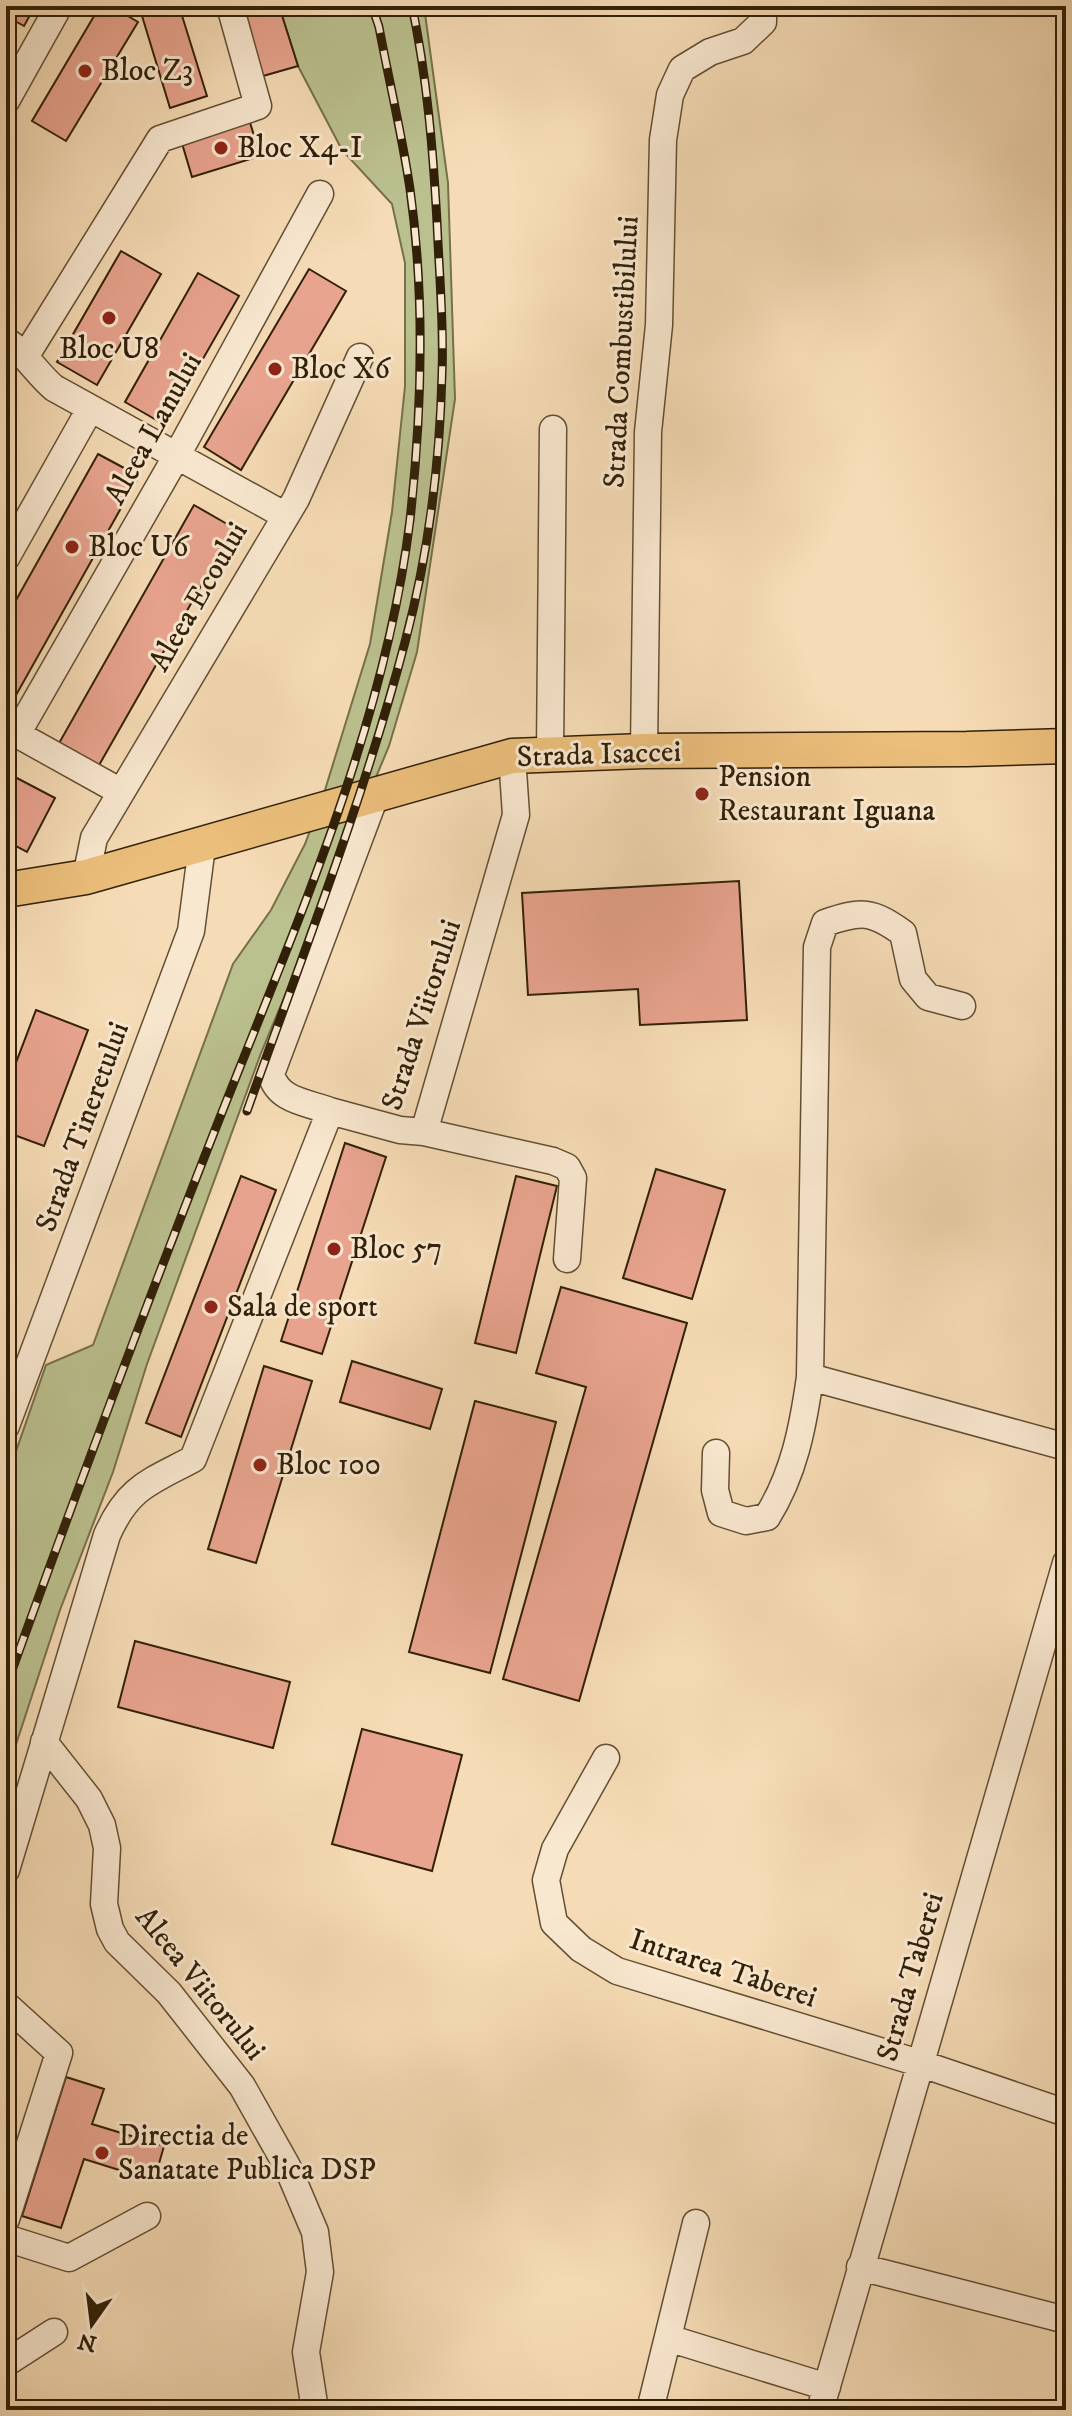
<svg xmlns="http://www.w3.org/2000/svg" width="1072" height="2416" font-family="'IM FELL DW Pica',serif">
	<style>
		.green { fill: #bbc08f; stroke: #76704b; stroke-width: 2 }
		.building { fill: #e9a48f; stroke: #312007; stroke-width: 2 }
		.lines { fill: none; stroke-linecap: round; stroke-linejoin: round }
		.minor-casing { stroke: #624f33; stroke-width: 29 }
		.major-casing { stroke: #312007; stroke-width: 37 }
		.minor { stroke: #f9e8d0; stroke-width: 26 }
		.major { stroke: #ebbe7b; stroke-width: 34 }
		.rail-casing { stroke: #312007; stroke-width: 9 }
		.rail { stroke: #f9e8d0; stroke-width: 6; stroke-dasharray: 18; stroke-linecap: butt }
		.poi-dot { fill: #8f2418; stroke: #f9e8d0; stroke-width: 3 }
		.labels { text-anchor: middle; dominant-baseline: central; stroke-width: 6; stroke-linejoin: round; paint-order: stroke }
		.poi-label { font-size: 30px; fill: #312007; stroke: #f9e8d0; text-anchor: start }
		.street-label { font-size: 30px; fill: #312007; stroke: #f9e8d0 }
	</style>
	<rect width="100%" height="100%" fill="#f6dcb6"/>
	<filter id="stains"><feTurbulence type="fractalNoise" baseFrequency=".0025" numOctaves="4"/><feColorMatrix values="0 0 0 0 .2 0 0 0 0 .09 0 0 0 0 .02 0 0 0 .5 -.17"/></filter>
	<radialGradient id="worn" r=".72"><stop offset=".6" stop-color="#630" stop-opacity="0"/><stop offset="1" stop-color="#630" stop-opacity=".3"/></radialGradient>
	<path class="green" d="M 279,6 L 424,6 L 448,183 L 455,399 L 417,652 L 389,746 L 261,1053 L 147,1364 L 113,1472 L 60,1610 L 6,1775 L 6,1480 L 46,1365 L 93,1345 L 233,964 L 271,910 L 305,844 L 325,790 L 370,644 L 392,512 L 405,386 L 405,263 L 392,204 L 342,150 L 298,66 Z"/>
	<path class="building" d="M 6,6 L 35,6 L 24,26 L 6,16 Z
		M 100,6 L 111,6 L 138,22 L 66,141 L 32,121 Z
		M 139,6 L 179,6 L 207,96 L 170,108 Z
		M 234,6 L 279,6 L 298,66 L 256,78 Z
		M 249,119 L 260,156 L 192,177 L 181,140 Z
		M 121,251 L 161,274 L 97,385 L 57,362 Z
		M 309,269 L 346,291 L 241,470 L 204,447 Z
		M 198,273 L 239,296 L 165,425 L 125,402 Z
		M 98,454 L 139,476 L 6,713 L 6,618 Z
		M 194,505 L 234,528 L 94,774 L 54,752 Z
		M 13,776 L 55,798 L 27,852 L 6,841 L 6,789 Z
		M 739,881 L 747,1020 L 640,1025 L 638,989 L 528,995 L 522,893 Z
		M 36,1010 L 88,1030 L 44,1146 L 6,1132 L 6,1089 Z
		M 345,1143 L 386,1157 L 322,1354 L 281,1341 Z
		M 656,1169 L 725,1190 L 692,1299 L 623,1278 Z
		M 241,1176 L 276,1190 L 181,1437 L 146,1423 Z
		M 516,1176 L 557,1186 L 516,1353 L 475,1343 Z
		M 561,1287 L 687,1323 L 579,1701 L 503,1679 L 586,1387 L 536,1373 Z
		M 352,1361 L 442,1389 L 430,1429 L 340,1402 Z
		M 264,1366 L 312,1381 L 256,1563 L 208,1549 Z
		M 475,1401 L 556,1422 L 490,1673 L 409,1652 Z
		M 135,1641 L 290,1682 L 273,1748 L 118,1707 Z
		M 362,1729 L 462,1755 L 432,1871 L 332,1844 Z
		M 66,2077 L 104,2089 L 92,2124 L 164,2146 L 154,2181 L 84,2159 L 61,2228 L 22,2216 Z"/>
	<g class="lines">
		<defs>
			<path id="minor" d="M 6,101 L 59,6
				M 6,341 C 24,351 36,373 54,388 L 284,515
				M 25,357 L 160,139 L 258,106 L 230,6
				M 6,558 L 90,409
				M 6,728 L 121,792
				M 17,734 L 176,457 L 320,194
				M 644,751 L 648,432 L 659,325 L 663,140 L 670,95 L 682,69 L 710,52 L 743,41 L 763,22 L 763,6
				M 550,755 L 553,429
				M 86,877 L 94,838 L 296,499 L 360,357
				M 330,1111 C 306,1102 278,1101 271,1074 L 376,794
				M 424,1132 L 553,1161 L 567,1167 L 573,1178 L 567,1259
				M 810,1377 L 1066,1447
				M 6,1426 L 191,931 L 202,846
				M 716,1453 L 715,1490 L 721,1513 L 746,1521 L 767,1517 C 794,1474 803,1427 810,1377 L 817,947 L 825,923 C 862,910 872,911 903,933 L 913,979 L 928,997 L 962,1006
				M 44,1742 L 89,1799 L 102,1825 L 107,1848 L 104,1904 L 110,1929 L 117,1942 L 169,1993 L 242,2086 L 287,2166 L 315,2232 L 320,2272 L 306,2352 L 315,2410
				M 606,1758 L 555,1849 L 546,1880 L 554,1923 L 581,1949 L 617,1971 L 919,2063 L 1066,2113
				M 6,1870 L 107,1535 C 128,1487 150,1482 193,1459 L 330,1111 L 400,1130 L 424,1132 L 516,815 L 512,756
				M 6,2005 L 59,2053 L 6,2219
				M 6,2238 L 69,2258 L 147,2216
				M 860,2267 L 1066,2320
				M 668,2338 L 827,2387
				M 6,2363 L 54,2332
				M 650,2410 L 696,2223
				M 820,2410 L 1066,1563"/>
			<path id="major" d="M 6,890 L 86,877 L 512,756 L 644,751 L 967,749 L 1066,746"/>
		</defs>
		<use href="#minor" class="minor-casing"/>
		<use href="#major" class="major-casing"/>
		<use href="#minor" class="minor"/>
		<use href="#major" class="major"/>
		<defs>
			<path id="rail" d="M 247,1111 C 302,956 363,802 405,642 C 428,556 440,462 442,373 C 444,323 439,272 437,222 C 433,150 427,77 412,6
				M 6,1687 C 81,1479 158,1272 240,1067 C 310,892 387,709 410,520 C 422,411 425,297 410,189 C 402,135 389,81 379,27 L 372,6"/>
		</defs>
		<use href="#rail" class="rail-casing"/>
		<use href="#rail" class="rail"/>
	</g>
	<g class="poi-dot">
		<circle cx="85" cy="71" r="8"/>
		<circle cx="221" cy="148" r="8"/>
		<circle cx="109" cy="318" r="8"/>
		<circle cx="275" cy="369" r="8"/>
		<circle cx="72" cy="547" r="8"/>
		<circle cx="702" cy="794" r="8"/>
		<circle cx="334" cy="1249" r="8"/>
		<circle cx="211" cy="1307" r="8"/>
		<circle cx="260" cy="1465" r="8"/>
		<circle cx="102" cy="2153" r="8"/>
	</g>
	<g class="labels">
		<g class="poi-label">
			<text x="101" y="71">Bloc Z3</text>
			<text x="237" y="148">Bloc X4-I</text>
			<text x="109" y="349" text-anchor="middle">Bloc U8</text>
			<text x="291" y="369">Bloc X6</text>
			<text x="88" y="547">Bloc U6</text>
			<text x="718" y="777">Pension<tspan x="718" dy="34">Restaurant Iguana</tspan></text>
			<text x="350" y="1249">Bloc 57</text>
			<text x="227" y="1307">Sala de sport</text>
			<text x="276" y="1465">Bloc 100</text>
			<text x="118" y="2136">Directia de<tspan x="118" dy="34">Sanatate Publica DSP</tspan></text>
		</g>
		<g class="street-label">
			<text transform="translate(622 352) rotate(-87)">Strada Combustibilului</text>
			<text transform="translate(154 429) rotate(-61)">Aleea Lanului</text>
			<text transform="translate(199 597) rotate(-60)">Aleea Ecoului</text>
			<text transform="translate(599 755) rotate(-2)">Strada Isaccei</text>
			<text transform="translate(422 1015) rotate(-72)">Strada Viitorului</text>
			<text transform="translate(83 1127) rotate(-70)">Strada Tineretului</text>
			<text transform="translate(723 1969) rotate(18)">Intrarea Taberei</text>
			<text transform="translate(911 1977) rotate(-74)">Strada Taberei</text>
			<text transform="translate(200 1984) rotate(51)">Aleea Viitorului</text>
		</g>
	</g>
	<rect width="1072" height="2416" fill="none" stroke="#f6dcb6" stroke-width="32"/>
	<rect x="8" y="8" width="1056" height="2400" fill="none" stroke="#312007" stroke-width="4"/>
	<rect x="16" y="16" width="1040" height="2384" fill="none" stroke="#312007" stroke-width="2"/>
	<g transform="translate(92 2324) rotate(194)" stroke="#f9e8d0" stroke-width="6" paint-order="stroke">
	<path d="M0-6L14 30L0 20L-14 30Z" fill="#312007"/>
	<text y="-12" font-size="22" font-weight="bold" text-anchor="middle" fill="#312007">N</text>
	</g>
	<rect width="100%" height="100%" filter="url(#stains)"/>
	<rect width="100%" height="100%" fill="url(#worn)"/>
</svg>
